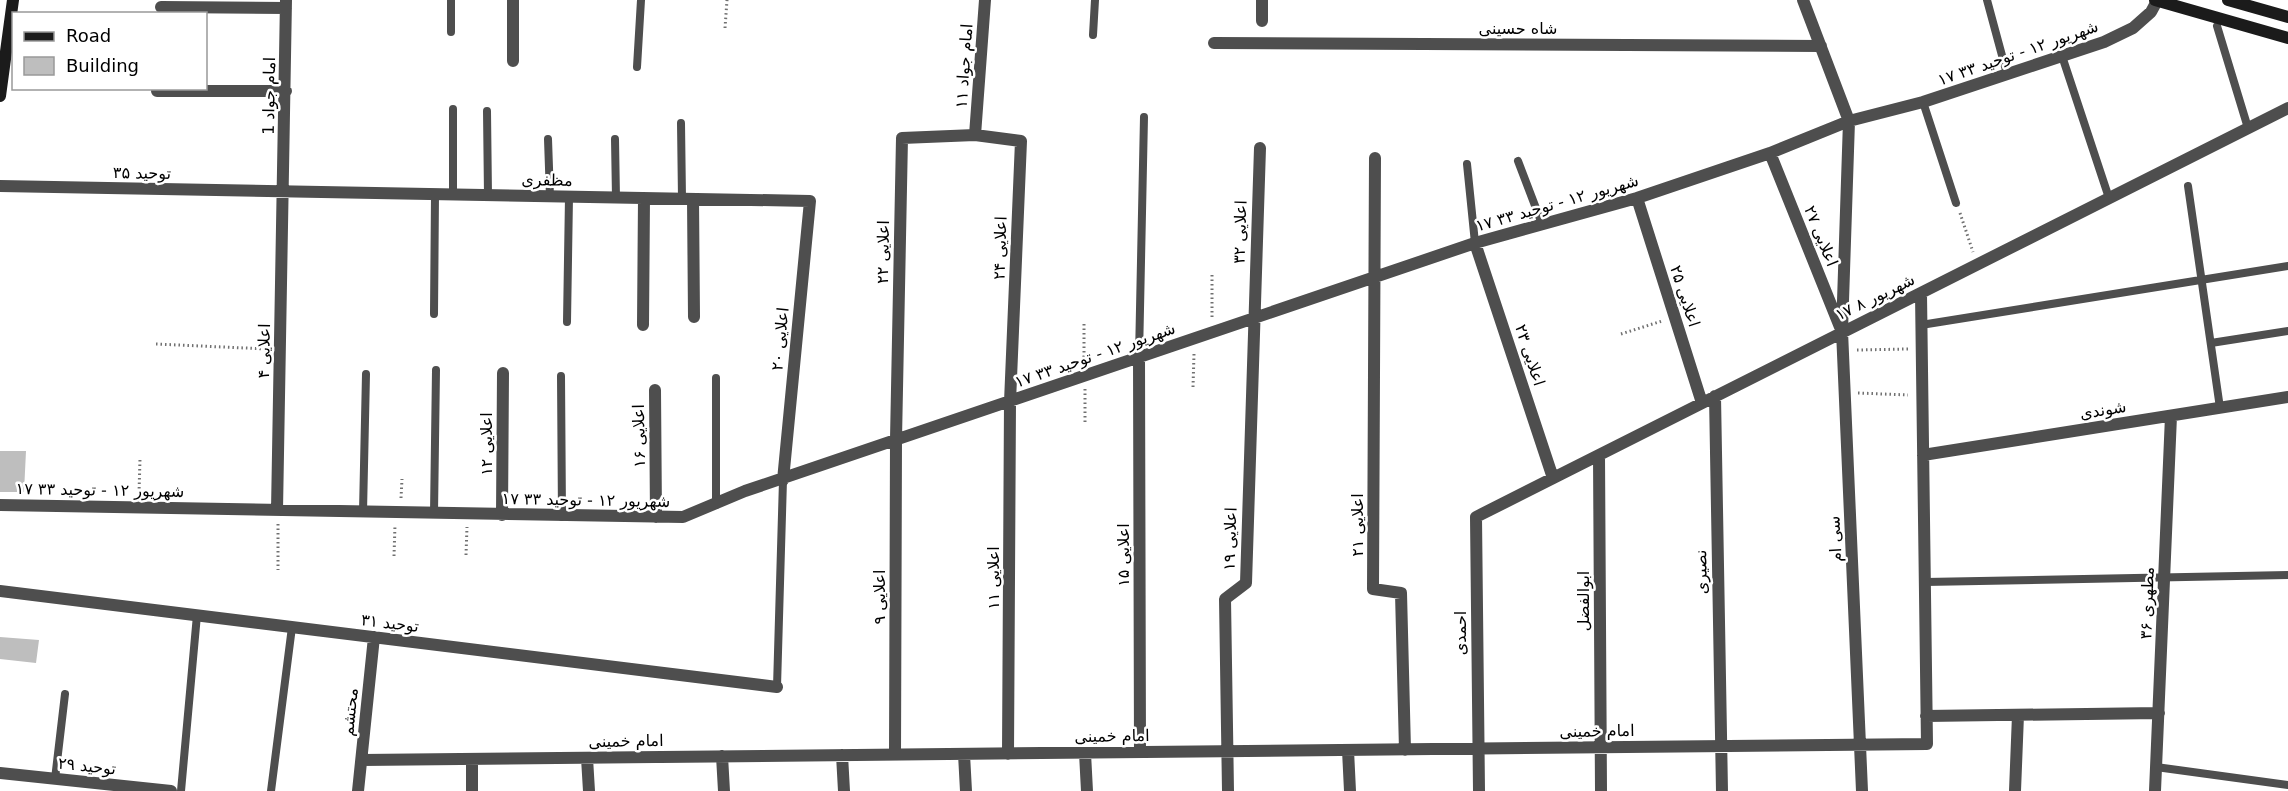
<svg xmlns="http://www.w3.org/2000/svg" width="2288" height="791" font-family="'DejaVu Sans','Noto Naskh Arabic',sans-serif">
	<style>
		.building { fill: #bebebe }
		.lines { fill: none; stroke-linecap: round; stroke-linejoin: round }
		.path { stroke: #707070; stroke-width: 3; stroke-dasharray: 1.5 3; stroke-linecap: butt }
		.service { stroke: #4e4e4e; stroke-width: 8 }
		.minor { stroke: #4e4e4e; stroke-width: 12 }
		.secondary { stroke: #1b1b1b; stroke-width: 12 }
		.labels { text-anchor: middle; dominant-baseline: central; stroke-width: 5; stroke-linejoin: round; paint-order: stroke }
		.street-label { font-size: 16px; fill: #000; stroke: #fff }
	</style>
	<rect width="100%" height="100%" fill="#fff"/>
	<path class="building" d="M 0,451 L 26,451 L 24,492 L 0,492 Z
		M 0,637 L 39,640 L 36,663 L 0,659 Z"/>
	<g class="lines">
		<path class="path" d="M 725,28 L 727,0
			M 1960,213 L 1973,252
			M 1212,275 L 1212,318
			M 1084,324 L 1084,361
			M 1621,334 L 1662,321
			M 156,344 L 267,349
			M 1857,350 L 1908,349
			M 1193,387 L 1194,354
			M 1085,389 L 1085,423
			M 1858,393 L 1908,395
			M 139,493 L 140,459
			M 401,498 L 402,479
			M 278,524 L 278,570
			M 466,555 L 467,527
			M 394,556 L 395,525"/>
		<path class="service" d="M 451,0 L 451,32
			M 1987,0 L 2007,74
			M 2217,26 L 2248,128
			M 1093,35 L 1095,0
			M 2062,56 L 2109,198
			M 637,67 L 641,0
			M 1923,102 L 1956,203
			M 487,111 L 488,196
			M 681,123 L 682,199
			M 548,139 L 550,197
			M 615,139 L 616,198
			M 1518,161 L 1542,224
			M 1467,164 L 1475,243
			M 2188,186 L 2220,408
			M 453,195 L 453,109
			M 434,314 L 435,195
			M 567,322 L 569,197
			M 1921,325 L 2288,266
			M 2211,343 L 2288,331
			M 1139,357 L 1144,117
			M 561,376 L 562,517
			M 716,505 L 716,378
			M 363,512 L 366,374
			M 434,514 L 436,370
			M 1925,582 L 2288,575
			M 777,687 L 783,480
			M 2156,767 L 2288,785
			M 55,779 L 65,694
			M 181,791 L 197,615
			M 271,791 L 292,627"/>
		<path class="minor" d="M 1803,0 L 1849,121 L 1842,331 L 1862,791
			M 161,7 L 286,8
			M 1262,21 L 1262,0
			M 1214,43 L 1821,46
			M 513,61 L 513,0
			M 157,91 L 286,91
			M 975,135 L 985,0
			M 1770,153 L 1840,327
			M 1375,158 L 1373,589 L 1401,593 L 1405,750
			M 0,186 L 810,201 L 783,480
			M 1637,198 L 1702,403
			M 693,199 L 694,317
			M 1475,243 L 1553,478
			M 643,325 L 644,198
			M 1139,357 L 1140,752
			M 655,390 L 656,517
			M 1715,396 L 1722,791
			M 1599,455 L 1601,791
			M 1923,455 L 2288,397
			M 0,505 L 683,517 L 745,491 L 1475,243 L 1637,198 L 1770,153 L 1849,121 L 1923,102 L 2104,42 L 2133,28 L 2151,12 L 2157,1
			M 277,510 L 286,0
			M 502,515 L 503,373
			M 0,591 L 777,687
			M 1926,716 L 2159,713
			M 1348,750 L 1350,791
			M 1085,753 L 1087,791
			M 964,754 L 966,791
			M 842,755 L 844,791
			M 895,755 L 896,439 L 902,138 L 975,135 L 1021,141 L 1010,402 L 1008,754
			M 722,756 L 724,791
			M 587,758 L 589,791
			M 472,759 L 472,791
			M 362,760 L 1927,744 L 1921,294
			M 0,773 L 171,791
			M 358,791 L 374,637
			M 1228,791 L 1225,599 L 1246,583 L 1260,148
			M 1479,791 L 1476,517 L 2288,108
			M 2015,791 L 2018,715
			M 2155,791 L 2171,416"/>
		<path class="secondary" d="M 2155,0 L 2288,38
			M 2228,0 L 2288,17
			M 0,96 L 13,0"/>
	</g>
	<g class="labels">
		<g class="street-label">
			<text x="1518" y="28">شاه حسینی</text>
			<text transform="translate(2018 53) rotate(-19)">۱۷ شهریور ۱۲ - توحید ۳۳</text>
			<text transform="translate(964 66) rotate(-86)">امام جواد ۱۱</text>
			<text transform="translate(269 96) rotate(-89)">امام جواد 1</text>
			<text transform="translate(142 173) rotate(1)">توحید ۳۵</text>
			<text transform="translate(547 180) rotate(1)">مظفری</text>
			<text transform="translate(1557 203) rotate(-16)">۱۷ شهریور ۱۲ - توحید ۳۳</text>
			<text transform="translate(1240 232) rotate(-88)">اعلایی ۳۲</text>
			<text transform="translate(1821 236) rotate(68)">اعلایی ۲۷</text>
			<text transform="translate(1000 248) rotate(-88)">اعلایی ۲۴</text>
			<text transform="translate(883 252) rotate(-89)">اعلایی ۲۲</text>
			<text transform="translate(1685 296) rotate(72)">اعلایی ۲۵</text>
			<text transform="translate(1875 297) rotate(-26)">۱۷ شهریور ۸</text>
			<text transform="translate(780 339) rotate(-84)">اعلایی ۲۰</text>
			<text transform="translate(264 351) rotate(-89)">اعلایی ۴</text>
			<text transform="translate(1095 355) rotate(-19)">۱۷ شهریور ۱۲ - توحید ۳۳</text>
			<text transform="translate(1530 355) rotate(72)">اعلایی ۲۳</text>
			<text transform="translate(2103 410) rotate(-9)">شوندی</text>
			<text transform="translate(639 436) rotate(-91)">اعلایی ۱۶</text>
			<text transform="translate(486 444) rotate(-90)">اعلایی ۱۲</text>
			<text transform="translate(100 490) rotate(1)">۱۷ شهریور ۱۲ - توحید ۳۳</text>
			<text transform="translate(586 500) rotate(1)">۱۷ شهریور ۱۲ - توحید ۳۳</text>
			<text transform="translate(1357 525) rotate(-90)">اعلایی ۲۱</text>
			<text transform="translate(1230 539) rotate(-88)">اعلایی ۱۹</text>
			<text transform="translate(1835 539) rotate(-93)">سی ام</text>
			<text transform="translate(1123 555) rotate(-90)">اعلایی ۱۵</text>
			<text transform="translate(1701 572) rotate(-91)">نصیری</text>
			<text transform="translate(993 578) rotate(-90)">اعلایی ۱۱</text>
			<text transform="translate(879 597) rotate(-90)">اعلایی ۹</text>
			<text transform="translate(1583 601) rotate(-90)">ابوالفضل</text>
			<text transform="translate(2147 603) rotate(-88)">مطهری ۳۶</text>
			<text transform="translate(390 623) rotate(7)">توحید ۳۱</text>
			<text transform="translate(1460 633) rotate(-90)">احمدی</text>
			<text transform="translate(350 712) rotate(-84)">محتشم</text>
			<text transform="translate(1597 731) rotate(-1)">امام خمینی</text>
			<text transform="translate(1112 736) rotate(-1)">امام خمینی</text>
			<text transform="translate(626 741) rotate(-1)">امام خمینی</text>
			<text transform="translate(87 766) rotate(6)">توحید ۲۹</text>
		</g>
	</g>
	<rect x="12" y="12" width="195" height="78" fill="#ffffff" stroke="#999999" stroke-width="1.5"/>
	<rect x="24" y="32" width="30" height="9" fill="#1b1b1b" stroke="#999999" stroke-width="1.5"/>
	<text x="66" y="42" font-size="18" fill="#000000">Road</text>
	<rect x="24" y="57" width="30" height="18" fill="#bebebe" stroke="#999999" stroke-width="1.5"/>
	<text x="66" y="72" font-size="18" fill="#000000">Building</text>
</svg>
